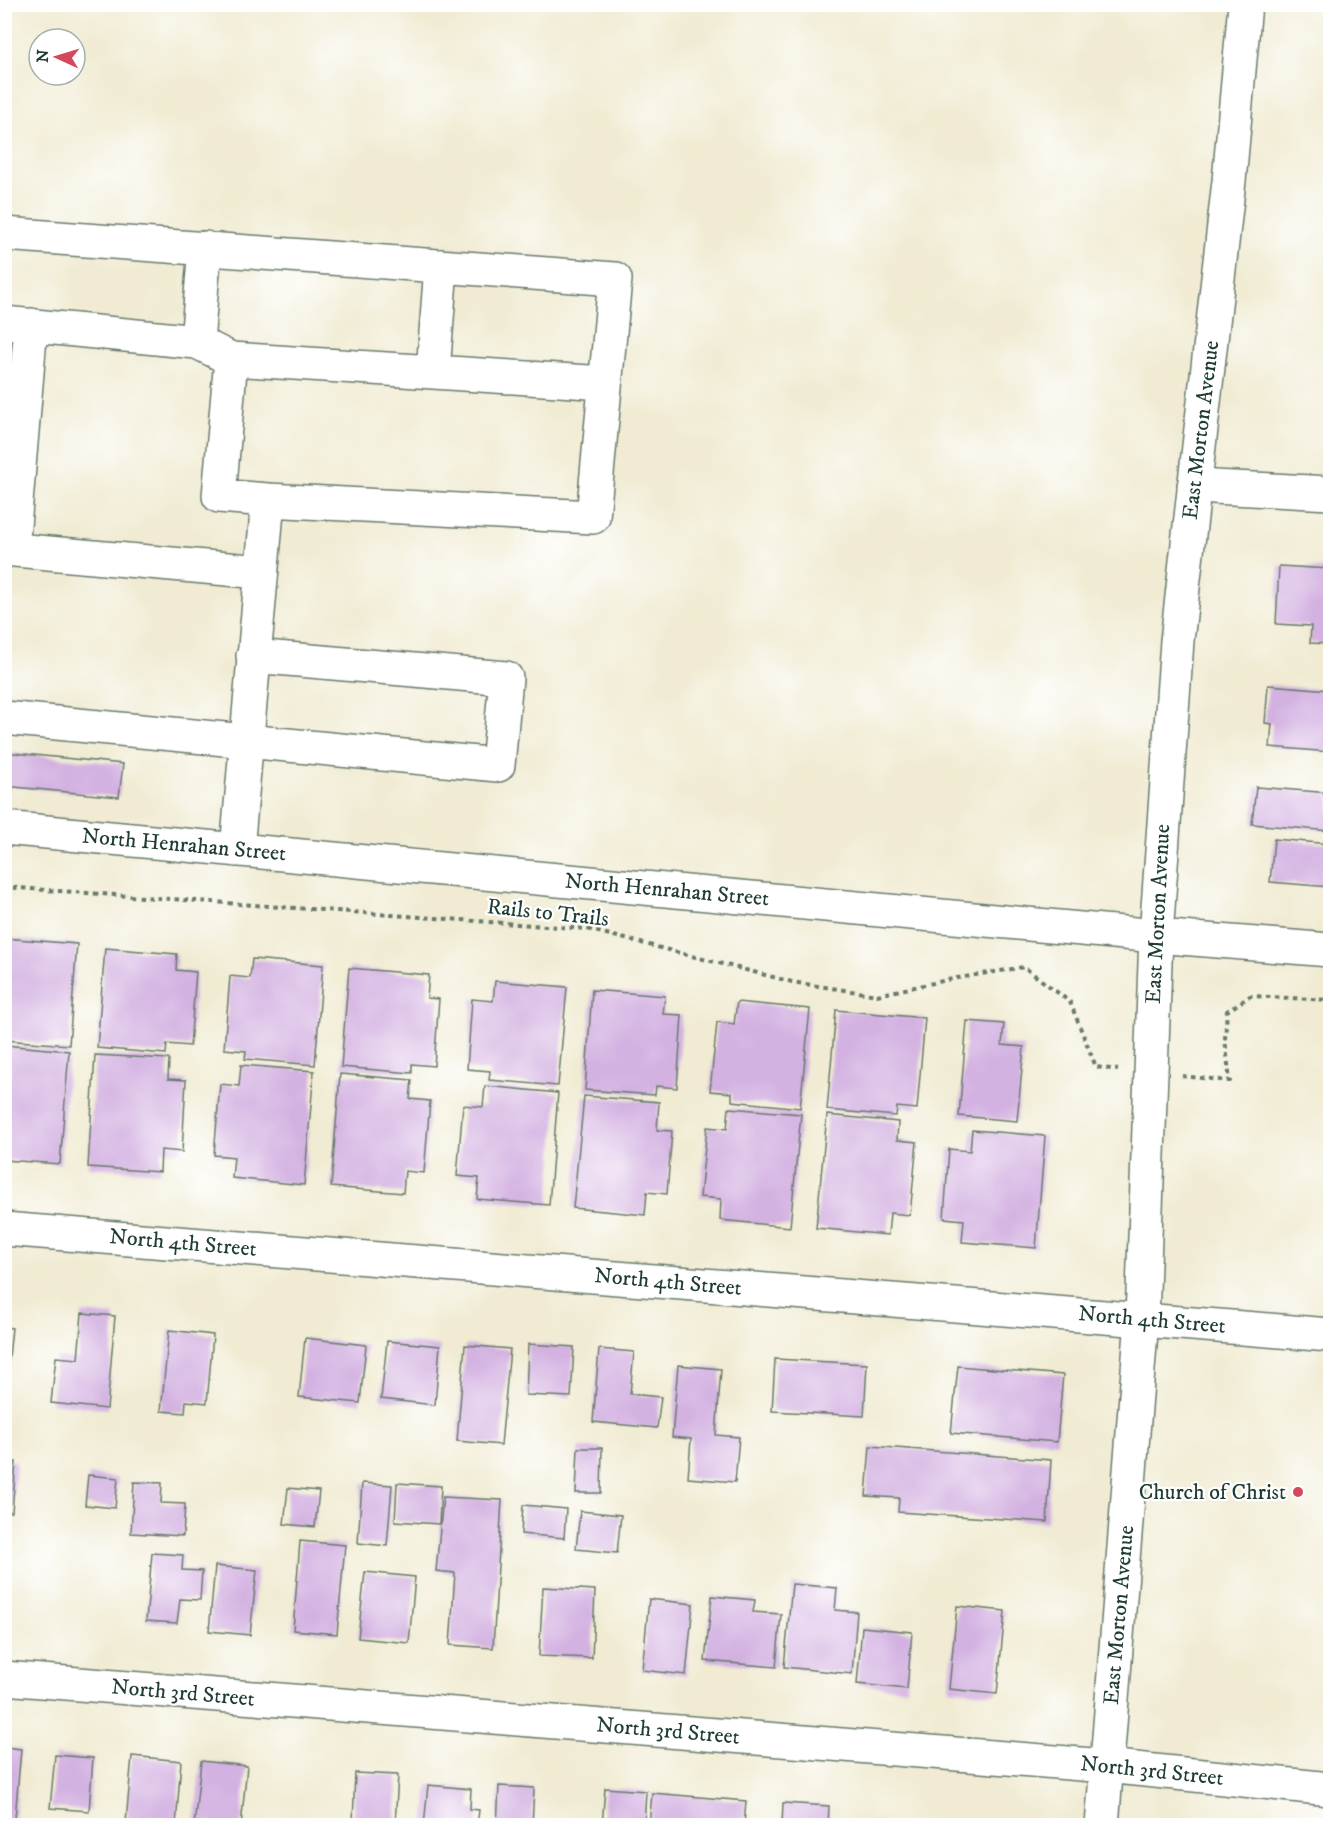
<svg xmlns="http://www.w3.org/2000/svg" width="1335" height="1830" font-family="'IM FELL DW Pica',serif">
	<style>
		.building { fill: #d3b1e1 }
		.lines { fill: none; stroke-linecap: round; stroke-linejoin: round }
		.minor-casing { stroke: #687a6b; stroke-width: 36 }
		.major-casing { stroke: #687a6b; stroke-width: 36 }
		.path { stroke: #687a6b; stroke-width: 4; stroke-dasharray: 4.5 4.5; stroke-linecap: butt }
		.minor { stroke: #fff; stroke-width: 33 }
		.major { stroke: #fff; stroke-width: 33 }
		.poi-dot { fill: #d1495b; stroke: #fff; stroke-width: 2 }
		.labels { text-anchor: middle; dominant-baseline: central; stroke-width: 4.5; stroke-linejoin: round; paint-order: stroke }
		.street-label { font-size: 22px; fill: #1f3d34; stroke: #fff }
		.poi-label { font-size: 22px; fill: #1f3d34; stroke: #fff; text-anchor: end }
	</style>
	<rect width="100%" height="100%" fill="#fff"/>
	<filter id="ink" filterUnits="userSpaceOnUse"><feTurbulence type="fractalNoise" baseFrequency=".0167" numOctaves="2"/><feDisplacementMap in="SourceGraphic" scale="12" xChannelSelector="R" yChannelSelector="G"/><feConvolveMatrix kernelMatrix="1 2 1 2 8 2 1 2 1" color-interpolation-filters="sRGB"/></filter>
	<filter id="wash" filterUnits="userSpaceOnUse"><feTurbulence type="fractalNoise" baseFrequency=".008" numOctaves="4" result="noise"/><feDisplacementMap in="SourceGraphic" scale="24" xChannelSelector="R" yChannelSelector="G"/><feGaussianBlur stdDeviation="1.35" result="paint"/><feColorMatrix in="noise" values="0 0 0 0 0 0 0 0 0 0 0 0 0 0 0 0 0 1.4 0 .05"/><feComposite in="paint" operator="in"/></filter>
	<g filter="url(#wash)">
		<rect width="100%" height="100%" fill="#f0ebd2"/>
		<g id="blocks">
			<path class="building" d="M 1279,566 L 1330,569 L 1330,644 L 1310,643 L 1311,626 L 1276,624 Z
				M 1268,685 L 1330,690 L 1330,752 L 1270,747 L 1272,724 L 1265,723 Z
				M 4,752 L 123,764 L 119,797 L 4,786 Z
				M 1256,787 L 1330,793 L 1330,831 L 1252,824 Z
				M 1274,839 L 1330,844 L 1330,887 L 1270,882 Z
				M 4,938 L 77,944 L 69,1045 L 4,1040 Z
				M 105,948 L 177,954 L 176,970 L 196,972 L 190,1046 L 167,1044 L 166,1054 L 97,1048 Z
				M 252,959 L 323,965 L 315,1065 L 245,1059 L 246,1051 L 224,1049 L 230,976 L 250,978 Z
				M 349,968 L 429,975 L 427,998 L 439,999 L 434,1066 L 412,1064 L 412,1073 L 341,1067 Z
				M 495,981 L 567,987 L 558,1086 L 489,1080 L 490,1071 L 467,1069 L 472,999 L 493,1001 Z
				M 592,990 L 665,996 L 663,1014 L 682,1015 L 677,1088 L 656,1086 L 655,1095 L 585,1090 Z
				M 737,1002 L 810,1009 L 800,1108 L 732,1101 L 732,1093 L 710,1091 L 717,1022 L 734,1024 Z
				M 836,1010 L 925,1018 L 917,1109 L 897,1107 L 896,1116 L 827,1110 Z
				M 967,1021 L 1004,1024 L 1002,1045 L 1024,1047 L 1017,1121 L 959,1116 Z
				M 4,1045 L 69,1051 L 60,1164 L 4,1160 Z
				M 95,1055 L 169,1059 L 168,1079 L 186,1080 L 182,1152 L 161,1150 L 160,1172 L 88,1167 Z
				M 241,1065 L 314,1071 L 304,1185 L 232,1178 L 234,1157 L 214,1155 L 220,1084 L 239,1086 Z
				M 340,1074 L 412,1080 L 410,1099 L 430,1101 L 424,1173 L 405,1171 L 403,1193 L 331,1187 Z
				M 485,1086 L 558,1093 L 549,1205 L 477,1199 L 479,1178 L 457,1176 L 463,1105 L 483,1107 Z
				M 584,1096 L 659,1102 L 657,1130 L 672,1131 L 667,1194 L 647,1192 L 645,1215 L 573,1208 Z
				M 729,1108 L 801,1114 L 790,1227 L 720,1220 L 721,1199 L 700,1197 L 707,1127 L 727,1129 Z
				M 827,1115 L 898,1122 L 897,1140 L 917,1142 L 910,1215 L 890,1213 L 888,1235 L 816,1228 Z
				M 972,1130 L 1045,1136 L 1036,1248 L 962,1242 L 964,1220 L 944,1218 L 949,1149 L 970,1151 Z
				M 82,1313 L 115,1316 L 107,1409 L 51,1403 L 56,1357 L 78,1359 Z
				M 4,1327 L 12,1328 L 6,1387 L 4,1387 Z
				M 169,1330 L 213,1335 L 207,1403 L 186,1401 L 185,1413 L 161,1411 Z
				M 305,1338 L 366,1345 L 360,1403 L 299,1397 Z
				M 387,1341 L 440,1346 L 435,1405 L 381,1399 Z
				M 528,1344 L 574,1347 L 571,1397 L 526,1395 Z
				M 465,1345 L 510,1349 L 501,1445 L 457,1441 Z
				M 599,1349 L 634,1352 L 630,1394 L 661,1397 L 657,1428 L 593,1422 Z
				M 775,1359 L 867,1364 L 864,1416 L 772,1411 Z
				M 678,1365 L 721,1369 L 716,1435 L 739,1437 L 735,1482 L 688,1478 L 691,1439 L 672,1437 Z
				M 958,1366 L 1063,1375 L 1057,1442 L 951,1433 Z
				M 870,1446 L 1051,1460 L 1047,1522 L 898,1512 L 899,1498 L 866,1496 Z
				M 578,1448 L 602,1448 L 601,1493 L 576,1493 Z
				M 4,1461 L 16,1462 L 12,1512 L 4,1512 Z
				M 88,1475 L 118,1478 L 115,1508 L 85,1505 Z
				M 134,1482 L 162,1483 L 161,1503 L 185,1504 L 183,1536 L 131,1533 Z
				M 362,1483 L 392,1485 L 387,1546 L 358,1543 Z
				M 397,1483 L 441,1486 L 439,1524 L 395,1521 Z
				M 288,1488 L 319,1491 L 315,1527 L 284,1524 Z
				M 443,1497 L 502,1500 L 493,1648 L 450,1645 L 455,1573 L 436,1571 Z
				M 523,1505 L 566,1509 L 564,1538 L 521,1534 Z
				M 580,1511 L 621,1515 L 617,1553 L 576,1549 Z
				M 300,1541 L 345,1545 L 337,1634 L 293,1630 Z
				M 152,1553 L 183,1555 L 182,1570 L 202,1571 L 200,1600 L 180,1599 L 177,1623 L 146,1621 Z
				M 215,1566 L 257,1570 L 250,1635 L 209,1631 Z
				M 365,1572 L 415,1577 L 409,1643 L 358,1638 Z
				M 792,1584 L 837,1588 L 835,1610 L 857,1612 L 852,1674 L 784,1667 Z
				M 543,1587 L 595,1590 L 592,1658 L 539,1656 Z
				M 712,1596 L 755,1600 L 753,1612 L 781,1614 L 776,1667 L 705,1661 Z
				M 649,1599 L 693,1604 L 686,1675 L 642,1670 Z
				M 957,1606 L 1005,1611 L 997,1694 L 949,1689 Z
				M 862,1627 L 912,1632 L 907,1689 L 857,1684 Z
				M 4,1747 L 21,1749 L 15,1819 L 4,1818 Z
				M 55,1755 L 93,1758 L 89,1811 L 50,1808 Z
				M 132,1756 L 181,1761 L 176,1826 L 126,1822 Z
				M 201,1761 L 247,1766 L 241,1826 L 194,1826 Z
				M 355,1773 L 398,1775 L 395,1826 L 321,1826 L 321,1821 L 353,1822 Z
				M 428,1785 L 471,1789 L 470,1809 L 479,1810 L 477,1826 L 424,1826 Z
				M 499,1786 L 534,1788 L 532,1826 L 497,1826 Z
				M 605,1788 L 646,1791 L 644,1826 L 602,1826 Z
				M 652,1793 L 746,1801 L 744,1826 L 649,1826 Z
				M 783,1803 L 829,1806 L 828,1826 L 782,1826 Z
				M 846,1822 L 883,1824 L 883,1826 L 845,1826 Z"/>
		</g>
	</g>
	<g filter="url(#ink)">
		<use href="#blocks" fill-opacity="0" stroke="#687a6b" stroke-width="1.5"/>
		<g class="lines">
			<defs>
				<path id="minor" d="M 4,234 L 615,279 L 593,517 L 268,500 L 237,850
					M 205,248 L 197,342 L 231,359 L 605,383
					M 4,323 L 197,342
					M 231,359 L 219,496 L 268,500
					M 433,372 L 441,266
					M 1194,486 L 1330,493
					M 4,549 L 261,572
					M 12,550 L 31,325
					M 4,718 L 498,765 L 506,678 L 253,656
					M 4,828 L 1156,936 L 1330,950
					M 4,1229 L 1330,1335
					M 4,1678 L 1106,1766 L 1330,1789"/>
				<path id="major" d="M 1102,1826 L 1142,1319 L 1156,936 L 1177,641 L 1229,181 L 1245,4"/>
			</defs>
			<use href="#minor" class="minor-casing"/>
			<use href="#major" class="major-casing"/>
			<path class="path" d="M 4,887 L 587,929 L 792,982 L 877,995 L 952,979 L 1024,967 L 1070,1002 L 1096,1067 L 1118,1070
				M 1182,1076 L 1230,1081 L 1225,1039 L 1227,1011 L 1250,996 L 1330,1000"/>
			<use href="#minor" class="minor"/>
			<use href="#major" class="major"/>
		</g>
	</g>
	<circle class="poi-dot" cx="1298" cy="1492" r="6"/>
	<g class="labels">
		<g class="street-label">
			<text transform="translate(1201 430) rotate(-83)">East Morton Avenue</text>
			<text transform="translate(184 845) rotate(5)">North Henrahan Street</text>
			<text transform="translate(667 890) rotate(5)">North Henrahan Street</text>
			<text transform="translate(548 913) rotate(6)">Rails to Trails</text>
			<text transform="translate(1158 914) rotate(-87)">East Morton Avenue</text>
			<text transform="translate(183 1243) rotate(5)">North 4th Street</text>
			<text transform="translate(668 1282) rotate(5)">North 4th Street</text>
			<text transform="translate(1152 1320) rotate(5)">North 4th Street</text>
			<text transform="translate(1119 1615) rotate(-85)">East Morton Avenue</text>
			<text transform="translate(183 1693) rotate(5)">North 3rd Street</text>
			<text transform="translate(668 1731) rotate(5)">North 3rd Street</text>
			<text transform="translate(1152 1771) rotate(6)">North 3rd Street</text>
		</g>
		<g class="poi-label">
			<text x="1286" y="1492">Church of Christ</text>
		</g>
	</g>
	<rect width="1335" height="1830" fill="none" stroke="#fff" stroke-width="24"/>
	<g transform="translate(57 57) rotate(274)"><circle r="28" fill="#ffffff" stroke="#a5b1ae" stroke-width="1.5"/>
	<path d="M0-4.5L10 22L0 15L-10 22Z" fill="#d1495b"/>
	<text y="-9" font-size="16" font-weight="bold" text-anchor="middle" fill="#1f3d34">N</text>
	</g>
</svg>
